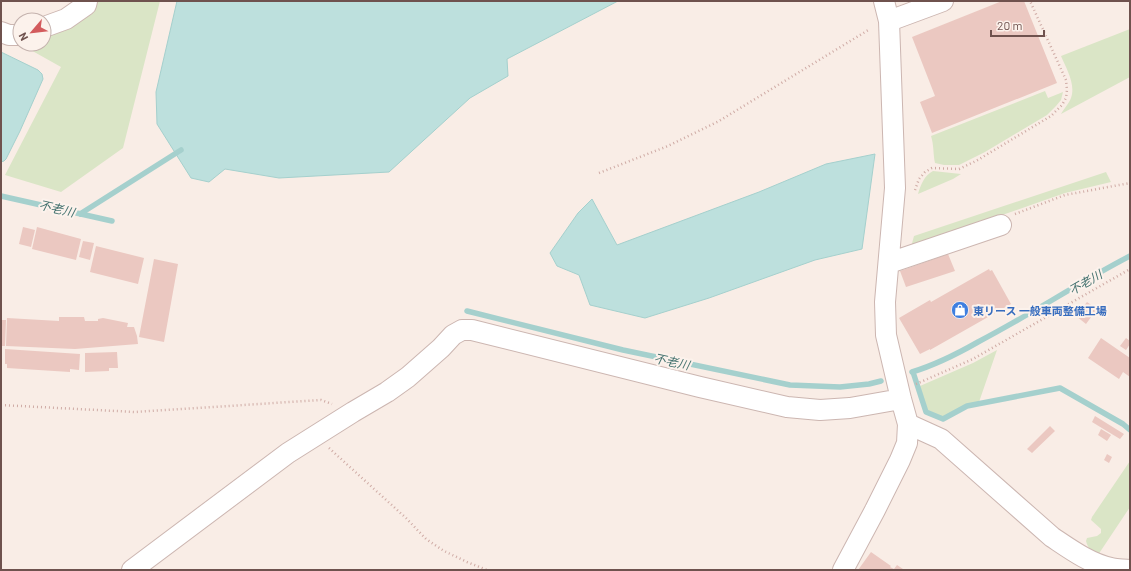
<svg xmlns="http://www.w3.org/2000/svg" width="1131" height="571" font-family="Barlow,'Noto Sans JP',sans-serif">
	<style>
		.green { fill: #dae5c6 }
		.water { fill: #bde0dd; stroke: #a5d0cd }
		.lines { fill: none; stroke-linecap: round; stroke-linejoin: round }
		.stream { stroke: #a5d0cd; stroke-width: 5.5 }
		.building { fill: #ebc8c1 }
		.minor-casing { stroke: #ccb6b1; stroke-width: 22 }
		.path { stroke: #cfaba5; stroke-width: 2.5; stroke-dasharray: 1 3; stroke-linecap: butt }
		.minor { stroke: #fff; stroke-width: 20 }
		.labels { text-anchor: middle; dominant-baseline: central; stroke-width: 4; stroke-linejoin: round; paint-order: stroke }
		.shop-label { font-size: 11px; font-weight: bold; fill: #366cbe; stroke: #fcf2ec; text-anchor: start }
		.water-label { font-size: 12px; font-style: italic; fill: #44726f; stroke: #fcf2ec }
	</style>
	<rect width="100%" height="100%" fill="#f9ede6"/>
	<path class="green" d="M 98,1 L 160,1 L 123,148 L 61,192 L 5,175 L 61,67 L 20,44 L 44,44 L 44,36 L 69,27 L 92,14 Z
		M 1130,29 L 1130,77 L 1061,114 C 1064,109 1069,103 1071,98 C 1076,84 1066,68 1061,56 Z
		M 1045,91 L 1048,98 L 1063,92 L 1061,100 L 1056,106 L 1047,115 L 985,152 L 959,165 L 944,165 L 935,163 C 933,154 934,145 931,136 Z
		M 933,171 L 961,174 L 953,179 L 918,194 C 921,184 924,176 933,171 Z
		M 1106,172 L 1111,182 L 1065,193 L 911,247 L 914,236 Z
		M 997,350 L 979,402 L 966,405 L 943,417 L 927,410 L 920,386 L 973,363 Z
		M 1130,461 L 1130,507 L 1098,555 C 1092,551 1088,549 1086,541 L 1087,538 L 1097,536 L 1101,533 L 1101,529 L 1091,520 L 1092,517 Z"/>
	<path class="water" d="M 177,1 L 618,1 L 507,59 L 508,76 L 470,98 L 389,172 L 279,178 L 225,169 L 209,182 L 191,178 L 157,124 L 156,92 Z
		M 1,52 L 38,70 L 42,74 L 43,79 L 20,131 L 6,159 L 4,161 L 1,162 Z
		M 875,154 L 862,249 L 815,260 L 709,298 L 645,318 L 590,305 L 579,275 L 557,266 L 550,253 L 578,213 L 592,199 L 617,245 L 759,192 L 826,164 Z"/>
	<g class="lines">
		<path class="stream" d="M 1,196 L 112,221
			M 80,214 L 181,150
			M 467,311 L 623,350 L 790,385 L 840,387 L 869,384 L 881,381
			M 912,372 C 935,365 957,354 978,342 C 1030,315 1078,283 1130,256
			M 913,372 L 926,412 L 943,419 L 967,406 L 1060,388 L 1123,424 L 1130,430"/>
	</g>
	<path class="building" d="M 1002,1 L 1024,1 L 1057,83 L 932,133 L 920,102 L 935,96 L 912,37 Z
		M 23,227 L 35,230 L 31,247 L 19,244 Z
		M 37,227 L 81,239 L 76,260 L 32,249 Z
		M 83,241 L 94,243 L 90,260 L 79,257 Z
		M 96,246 L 144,258 L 138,284 L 90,272 Z
		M 948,254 L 955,271 L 906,287 L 900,271 Z
		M 154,259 L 178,264 L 164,342 L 139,337 Z
		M 989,269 L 990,271 L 992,270 L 1011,304 L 930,350 L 930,349 L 920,354 L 899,318 L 930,300 L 931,302 Z
		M 1087,302 L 1097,309 L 1086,324 L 1076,316 Z
		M 59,317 L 84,317 L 85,321 L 98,321 L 98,319 L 103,318 L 128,323 L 127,327 L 134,327 L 137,336 L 138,344 L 75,349 L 6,346 L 7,318 L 59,321 Z
		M 1,320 L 6,320 L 5,346 L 1,346 Z
		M 1101,338 L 1130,358 L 1130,377 L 1123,372 L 1119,379 L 1088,358 Z
		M 1126,338 L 1130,341 L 1130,344 L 1126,350 L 1120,346 Z
		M 5,349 L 80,354 L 79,370 L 70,369 L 70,372 L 7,368 L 7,364 L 5,364 Z
		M 117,352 L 118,368 L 109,368 L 109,371 L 85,372 L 85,353 Z
		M 1095,416 L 1124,434 L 1120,439 L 1092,422 Z
		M 1050,426 L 1055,431 L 1032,453 L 1027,449 Z
		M 1101,429 L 1111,435 L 1107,441 L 1098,435 Z
		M 1107,454 L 1112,457 L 1109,463 L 1104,460 Z
		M 871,552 L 891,566 L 890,567 L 894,569 L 897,565 L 903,569 L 902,570 L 858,570 Z"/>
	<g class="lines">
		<defs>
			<path id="minor" d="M 889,21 L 943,1
				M 44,27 L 66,19 L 86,5 L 87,1
				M 1,32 L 9,35 L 20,35
				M 889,263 L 1001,225
				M 908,424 L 941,439 L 1052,537 C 1070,549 1089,563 1111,568 C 1117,570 1124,569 1130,570
				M 132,570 L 288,453 L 353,412 L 387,392 L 408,377 L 441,348 L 453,335 L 462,330 L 472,330 L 700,387 L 787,407 L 820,410 L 850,408 L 901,399
				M 843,570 L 875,510 L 900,460 L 907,443 L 908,424 L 901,399 L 886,335 L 885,302 L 895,188 L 889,21 L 884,1"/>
		</defs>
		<use href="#minor" class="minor-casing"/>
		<path class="path" d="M 599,173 L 668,146 L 719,121 L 870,29
			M 915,190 L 919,179 L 925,172 L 932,168 L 959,169 L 976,161 L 1051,116 L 1062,105 L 1066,98 L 1067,90 L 1066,80 L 1030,1
			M 1015,214 L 1065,195 L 1130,183
			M 916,384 L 973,359 L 1130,269
			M 1,405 L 135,412 L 321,400 L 332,404
			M 329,448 L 406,518 L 426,539 L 444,551 L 467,562 L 487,570"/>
		<use href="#minor" class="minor"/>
	</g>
	<defs>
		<symbol id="shop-disc" viewBox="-11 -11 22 22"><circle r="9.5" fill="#3f7fe0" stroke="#fcf2ec"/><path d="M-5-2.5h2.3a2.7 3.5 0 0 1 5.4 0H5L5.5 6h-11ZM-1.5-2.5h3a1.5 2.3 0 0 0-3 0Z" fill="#fff"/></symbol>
	</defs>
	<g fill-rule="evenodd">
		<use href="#shop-disc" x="950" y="300" width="20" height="20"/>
	</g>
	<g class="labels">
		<g class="shop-label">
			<text x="973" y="310">東リース 一般車両整備工場</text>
		</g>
		<g class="water-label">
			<text transform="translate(57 208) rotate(13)">不老川</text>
			<text transform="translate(1085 282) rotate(-30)">不老川</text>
			<text transform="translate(672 361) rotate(12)">不老川</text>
		</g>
	</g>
	<rect width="1131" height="571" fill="none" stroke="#6f524e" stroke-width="4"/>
	<g transform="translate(32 32) rotate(242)"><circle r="19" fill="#fcf2ec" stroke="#c4b2ad"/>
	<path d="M0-3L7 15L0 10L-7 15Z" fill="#d35b5d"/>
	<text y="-6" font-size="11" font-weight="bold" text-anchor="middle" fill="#6f524e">N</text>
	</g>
	<path d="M991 30v6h53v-6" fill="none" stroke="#6f524e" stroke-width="2"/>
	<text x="997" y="30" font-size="12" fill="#6f524e" stroke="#fcf2ec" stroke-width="3" paint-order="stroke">20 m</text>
</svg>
